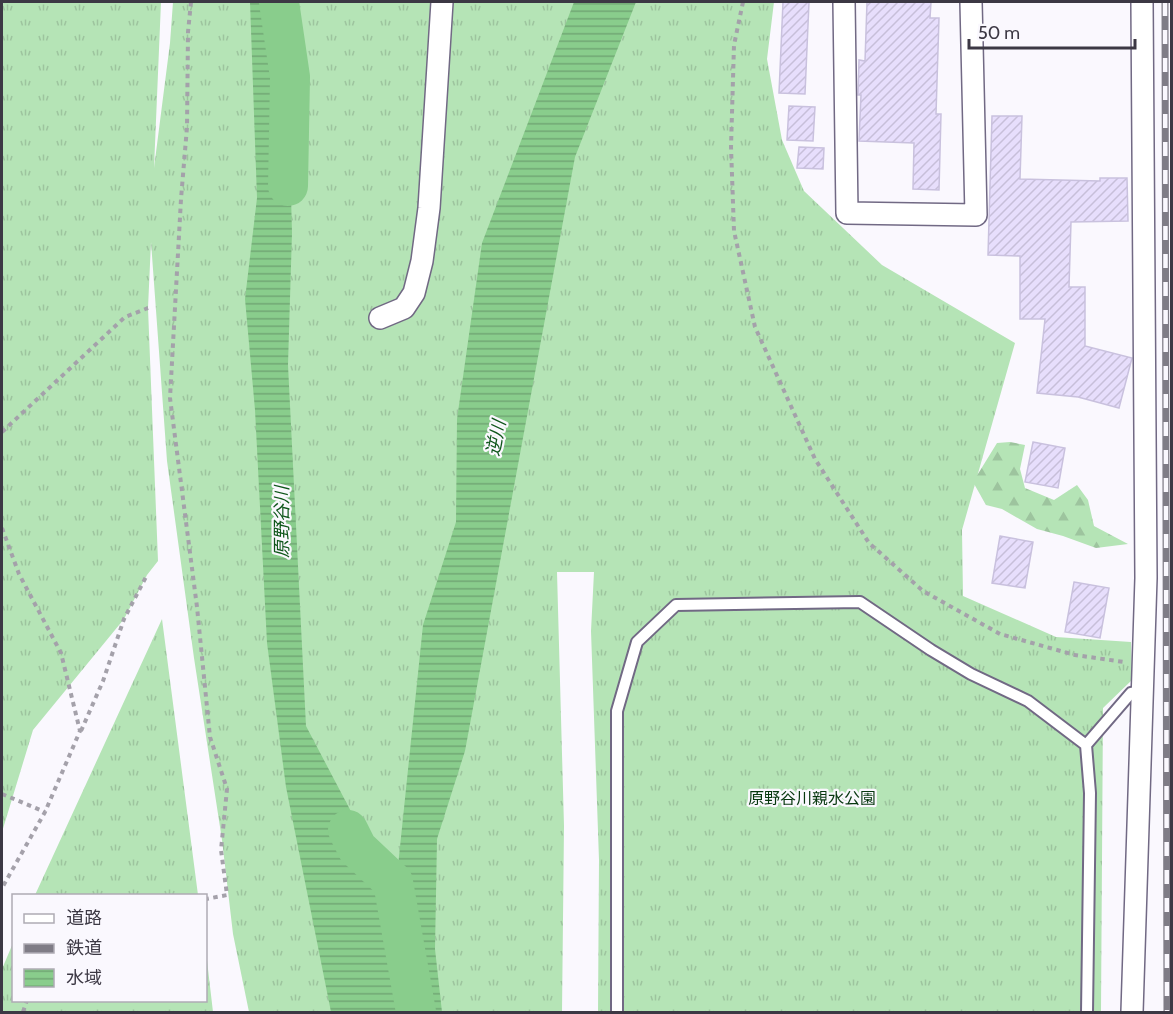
<svg xmlns="http://www.w3.org/2000/svg" width="1173" height="1014" font-family="Cabin,'Noto Sans JP',sans-serif">
	<style>
		.grass { fill: url(#grass-tufts) }
		.forest { fill: url(#forest-firs) }
		.water { fill: url(#water-rules) }
		.lines { fill: none; stroke-linecap: round; stroke-linejoin: round }
		.river { stroke: #89cd8c; stroke-width: 40 }
		.building { fill: url(#building-hatch); stroke: #c9c1de; stroke-width: 1.5 }
		.service-casing { stroke: #716984; stroke-width: 14 }
		.minor-casing { stroke: #716984; stroke-width: 24 }
		.path { stroke: #a4a1aa; stroke-width: 4; stroke-dasharray: 4.5 4.5; stroke-linecap: butt }
		.service { stroke: #fff; stroke-width: 10 }
		.minor { stroke: #fff; stroke-width: 21 }
		.rail-casing { stroke: #7f7c86; stroke-width: 7 }
		.rail { stroke: #faf8fe; stroke-width: 4.5; stroke-dasharray: 14; stroke-linecap: butt }
		.labels { text-anchor: middle; dominant-baseline: central; stroke-width: 4.5; stroke-linejoin: round; paint-order: stroke }
		.park-label { font-size: 16px; fill: #07380f; stroke: #faf8fe }
		.water-label { font-size: 18px; font-style: italic; fill: #0e561a; stroke: #faf8fe }
	</style>
	<defs>
		<pattern id="grass-tufts" width="24" height="20" patternUnits="userSpaceOnUse" patternTransform="scale(1.5)"><rect width="24" height="20" fill="#b5e4b6"/><path d="M3 7l-1-3M5 7V3M7 7l1-3M15 17l-1-3M17 17v-4M19 17l1-3" fill="none" stroke="#9dc49e"/></pattern>
		<pattern id="forest-firs" width="22" height="20" patternUnits="userSpaceOnUse" patternTransform="scale(1.5)"><rect width="22" height="20" fill="#b5e4b6"/><path d="M5 1l3.5 6h-7zM16 11l3.5 6h-7z" fill="#9dc49e"/></pattern>
		<pattern id="water-rules" width="6" height="5" patternUnits="userSpaceOnUse" patternTransform="scale(1.5)"><rect width="6" height="5" fill="#89cd8c"/><path d="M0 2.5h6" fill="none" stroke="#71a774"/></pattern>
		<pattern id="building-hatch" width="6" height="6" patternUnits="userSpaceOnUse" patternTransform="scale(1.5)"><rect width="6" height="6" fill="#e7defc"/><path d="M-1 1l2-2M0 6l6-6M5 7l2-2" fill="none" stroke="#c7bfd9"/></pattern>
	</defs>
	<rect width="100%" height="100%" fill="#faf8fe"/>
	<path class="grass" d="M 2,2 L 161,2 L 154,168 L 170,43 L 173,2 L 774,2 L 767,59 L 782,140 L 804,191 L 882,265 L 1015,343 L 962,530 L 963,596 L 1056,637 L 1131,642 L 1132,680 L 1103,708 L 1101,1012 L 598,1012 L 599,860 L 591,631 L 594,572 L 557,572 L 564,826 L 562,1012 L 249,1012 L 233,934 L 222,840 L 194,658 L 167,461 L 151,242 L 148,308 L 158,561 L 147,575 L 124,619 L 33,730 L 2,832 Z
		M 162,619 L 198,895 L 35,895 Z
		M 13,943 L 14,1000 L 206,1000 L 206,952 L 213,1012 L 2,1012 L 2,969 Z"/>
	<path class="forest" d="M 1010,442 L 1025,445 L 1020,469 L 1025,488 L 1054,500 L 1077,485 L 1088,500 L 1094,526 L 1128,544 L 1096,548 L 1063,536 L 1037,529 L 1002,509 L 986,505 L 973,482 L 997,443 Z"/>
	<path class="water" d="M 250,2 L 286,2 L 292,233 L 288,365 L 306,726 L 395,895 L 423,625 L 456,522 L 457,419 L 482,243 L 574,2 L 636,2 L 575,157 L 465,751 L 437,839 L 435,949 L 442,1012 L 331,1012 L 286,787 L 267,643 L 255,410 L 245,299 L 257,198 Z"/>
	<g class="lines">
		<path class="river" d="M 279,2 L 290,77 L 288,186
			M 348,830 L 357,848 L 393,882 L 416,1012"/>
	</g>
	<path class="building" d="M 783,2 L 809,2 L 805,94 L 779,93 Z
		M 867,2 L 931,2 L 930,18 L 939,18 L 936,114 L 941,114 L 939,190 L 913,189 L 914,143 L 859,141 L 861,95 L 858,95 L 859,60 L 865,61 Z
		M 789,106 L 815,107 L 813,141 L 787,140 Z
		M 992,116 L 1022,116 L 1020,179 L 1100,181 L 1100,178 L 1127,178 L 1128,221 L 1071,222 L 1069,287 L 1085,287 L 1085,346 L 1132,358 L 1119,408 L 1078,397 L 1037,393 L 1045,319 L 1020,319 L 1020,256 L 988,255 Z
		M 799,147 L 824,148 L 823,169 L 797,168 Z
		M 1033,442 L 1065,448 L 1058,488 L 1025,482 Z
		M 1000,536 L 1033,542 L 1025,588 L 992,583 Z
		M 1074,582 L 1109,588 L 1100,638 L 1065,632 Z"/>
	<g class="lines">
		<defs>
			<path id="service" d="M 1086,745 L 1131,693 L 1142,691
				M 617,1012 L 617,711 L 637,642 L 676,605 L 860,602 L 931,650 L 971,674 L 1028,701 L 1086,745 L 1090,793 L 1087,1012"/>
			<path id="minor" d="M 844,2 L 847,213 L 976,215 L 971,2
				M 380,318 L 404,308 L 414,293 L 422,261 L 429,208 L 442,2
				M 1132,1012 L 1146,578 L 1142,2"/>
		</defs>
		<use href="#service" class="service-casing"/>
		<use href="#minor" class="minor-casing"/>
		<path class="path" d="M 191,2 L 188,32 L 187,127 L 181,199 L 170,398 L 197,607 L 210,737 L 227,789 L 221,850 L 227,895 L 206,899
			M 743,2 L 734,45 L 731,147 L 734,231 L 755,327 L 815,459 L 869,543 L 923,591 L 1000,634 L 1075,655 L 1124,662
			M 2,432 L 125,317 L 148,308
			M 2,528 L 19,574 L 61,653 L 80,731 L 45,812 L 2,888
			M 81,731 L 103,681 L 124,619 L 147,575
			M 2,794 L 45,812
			M 23,1012 L 27,1000"/>
		<use href="#service" class="service"/>
		<use href="#minor" class="minor"/>
		<defs>
			<path id="rail" d="M 1165,2 L 1167,1012"/>
		</defs>
		<use href="#rail" class="rail-casing"/>
		<use href="#rail" class="rail"/>
	</g>
	<g class="labels">
		<g class="park-label">
			<text x="812" y="798">原野谷川親水公園</text>
		</g>
		<g class="water-label">
			<text transform="translate(496 438) rotate(-79)">逆川</text>
			<text transform="translate(282 522) rotate(-90)">原野谷川</text>
		</g>
	</g>
	<rect width="1173" height="1014" fill="none" stroke="#3c3844" stroke-width="6"/>
	<rect x="12" y="894" width="195" height="108" fill="#faf8fe" stroke="#aeabb4" stroke-width="1.5"/>
	<rect x="24" y="914" width="30" height="9" fill="#ffffff" stroke="#aeabb4" stroke-width="1.5"/>
	<text x="66" y="924" font-size="18" fill="#3c3844">道路</text>
	<rect x="24" y="944" width="30" height="9" fill="#7f7c86" stroke="#aeabb4" stroke-width="1.5"/>
	<text x="66" y="954" font-size="18" fill="#3c3844">鉄道</text>
	<rect x="24" y="969" width="30" height="18" fill="url(#water-rules)" stroke="#aeabb4" stroke-width="1.5"/>
	<text x="66" y="984" font-size="18" fill="#3c3844">水域</text>
	<path d="M969 39v9h166v-9" fill="none" stroke="#3c3844" stroke-width="3"/>
	<text x="978" y="39" font-size="18" fill="#3c3844" stroke="#faf8fe" stroke-width="4.5" paint-order="stroke">50 m</text>
</svg>
